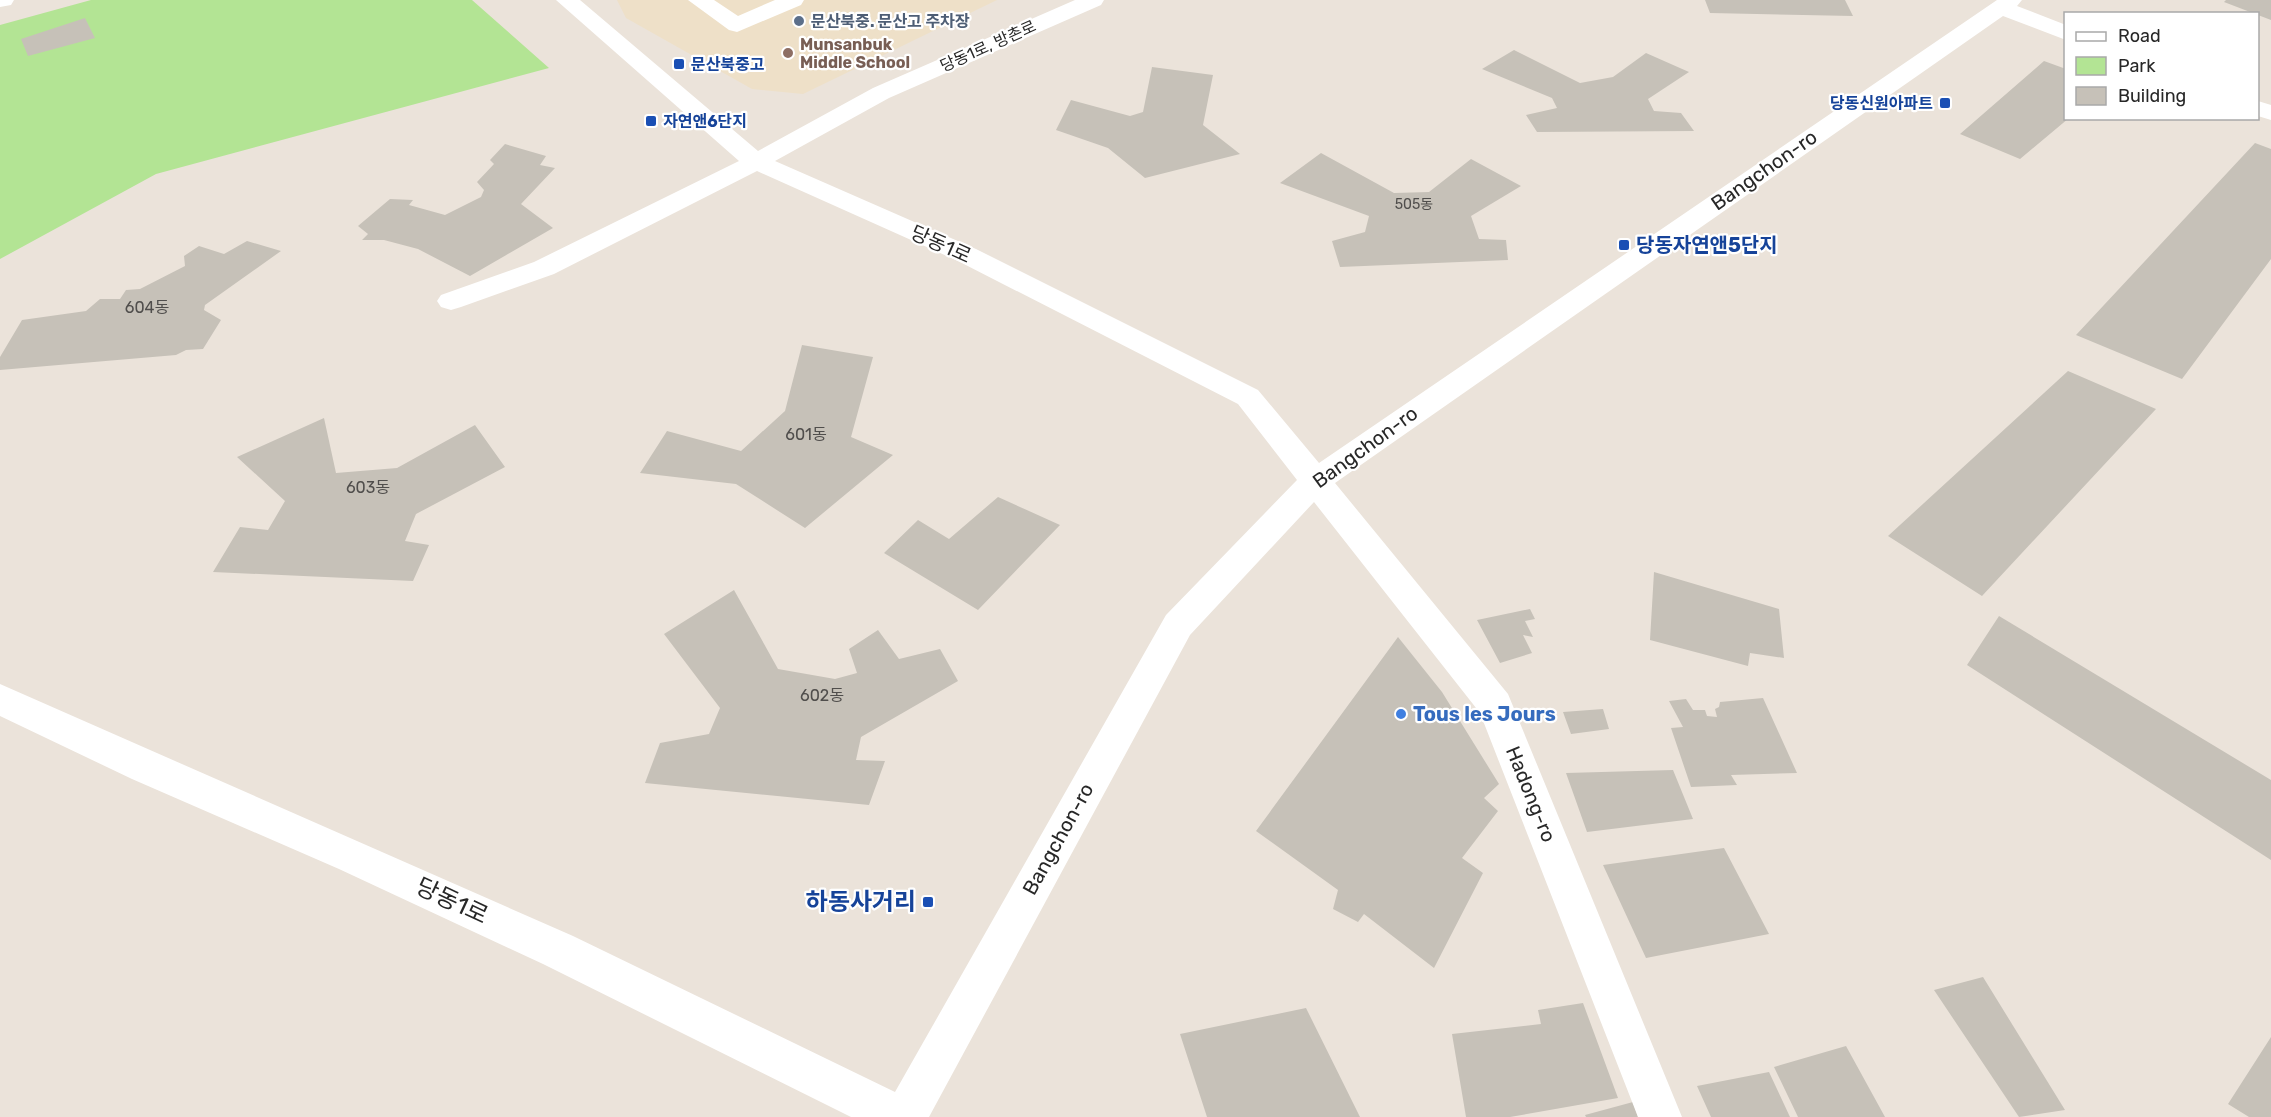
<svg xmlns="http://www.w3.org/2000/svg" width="2271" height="1117" font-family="Rubik,'Noto Sans KR',sans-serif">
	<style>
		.education { fill: #eee0c8 }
		.green { fill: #b3e494 }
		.building { fill: #c6c1b8 }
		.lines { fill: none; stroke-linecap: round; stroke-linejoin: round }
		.minor { fill: #fff; fill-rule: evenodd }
		.service-dot { fill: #5c6f8a; stroke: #fff; stroke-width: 2 }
		.education-dot { fill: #8d6e63; stroke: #fff; stroke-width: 2 }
		.transit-dot { fill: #1a4fb4; stroke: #fff; stroke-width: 2 }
		.shop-dot { fill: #3f7fe0; stroke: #fff; stroke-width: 2 }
		.labels { text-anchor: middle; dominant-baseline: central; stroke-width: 4.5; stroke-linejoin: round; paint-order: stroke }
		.far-number-label { font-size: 14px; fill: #504e4c }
		.far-service-label { font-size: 16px; font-weight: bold; fill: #4e5e75; stroke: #fff; text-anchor: start }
		.far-education-label { font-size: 16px; font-weight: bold; fill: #785e54; stroke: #fff; text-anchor: start }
		.far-street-label { font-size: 16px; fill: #282828; stroke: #fff }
		.far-transit-label { font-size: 16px; font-weight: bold; fill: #164399; stroke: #fff; text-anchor: start }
		.number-label { font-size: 16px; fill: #504e4c }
		.street-label { font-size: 20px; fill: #282828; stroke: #fff }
		.transit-label { font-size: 20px; font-weight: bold; fill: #164399; stroke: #fff; text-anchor: start }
		.shop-label { font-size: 20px; font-weight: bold; fill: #366cbe; stroke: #fff; text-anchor: start }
		.near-street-label { font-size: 24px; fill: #282828; stroke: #fff }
		.near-transit-label { font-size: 24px; font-weight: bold; fill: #164399; stroke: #fff; text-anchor: end }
	</style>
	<rect width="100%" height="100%" fill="#ebe3da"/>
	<path class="education" d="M 617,0 L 997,0 L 803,94 L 752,89 L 626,18 Z"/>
	<path class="green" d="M 91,0 L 472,0 L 549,68 L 156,174 L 0,259 L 0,25 Z"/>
	<path class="building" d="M 1705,0 L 1845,0 L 1853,16 L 1710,13 Z
		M 2226,0 L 2271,0 L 2271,20 L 2224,2 Z
		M 85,18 L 95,38 L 28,56 L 21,39 Z
		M 1514,50 L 1580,83 L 1613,77 L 1646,53 L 1689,72 L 1648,99 L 1654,111 L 1681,113 L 1694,131 L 1537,132 L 1526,115 L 1557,108 L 1552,98 L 1482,69 Z
		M 2044,61 L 2066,69 L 2066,118 L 2069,118 L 2020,159 L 1960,134 Z
		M 1152,67 L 1213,75 L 1203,125 L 1240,154 L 1145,178 L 1108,148 L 1056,130 L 1071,100 L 1130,116 L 1143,112 Z
		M 2255,143 L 2271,149 L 2271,259 L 2182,379 L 2076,335 Z
		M 505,144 L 546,156 L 540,165 L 555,168 L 521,204 L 553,228 L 470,276 L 418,249 L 384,240 L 362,240 L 368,234 L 358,226 L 390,199 L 413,200 L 409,205 L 445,215 L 481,197 L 484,190 L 477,182 L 494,164 L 490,160 Z
		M 1321,153 L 1394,193 L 1429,192 L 1471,159 L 1521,186 L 1471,216 L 1479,239 L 1506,240 L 1508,260 L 1340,267 L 1332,241 L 1365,232 L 1369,216 L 1280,183 Z
		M 247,241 L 281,251 L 205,305 L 204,310 L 221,320 L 203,349 L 186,350 L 176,355 L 0,370 L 0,357 L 22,320 L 86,311 L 100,299 L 120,299 L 126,290 L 140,289 L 185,266 L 184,256 L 199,246 L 224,254 Z
		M 802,345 L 873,357 L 851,437 L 893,455 L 805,528 L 736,484 L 640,473 L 667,431 L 741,451 L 785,411 Z
		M 2068,371 L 2156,409 L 1982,596 L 1888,536 Z
		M 324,418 L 336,473 L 397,468 L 475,425 L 505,467 L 416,514 L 405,541 L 429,545 L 413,581 L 213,572 L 240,527 L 268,530 L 285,501 L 237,457 Z
		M 998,497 L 1060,525 L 978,610 L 884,553 L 918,520 L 949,539 Z
		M 1654,572 L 1779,609 L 1784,658 L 1750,653 L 1748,666 L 1650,640 Z
		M 734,590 L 778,669 L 835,679 L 857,673 L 849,649 L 878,630 L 899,659 L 940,649 L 958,681 L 861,737 L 856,760 L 885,761 L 869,805 L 645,783 L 660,743 L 709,734 L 720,708 L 664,634 Z
		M 1530,609 L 1535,619 L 1525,621 L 1533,637 L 1523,635 L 1532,653 L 1500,663 L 1477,620 Z
		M 1999,616 L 2271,780 L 2271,860 L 1967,665 Z
		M 1398,637 L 1442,692 L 1499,784 L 1484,798 L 1498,811 L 1462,858 L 1483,873 L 1434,968 L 1364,914 L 1358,922 L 1333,909 L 1338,890 L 1256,831 Z
		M 1763,698 L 1797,773 L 1731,775 L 1737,785 L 1691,787 L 1671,728 L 1683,727 L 1669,701 L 1686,699 L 1693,710 L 1705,710 L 1707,716 L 1717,717 L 1715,709 L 1719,707 L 1720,702 Z
		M 1603,709 L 1609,729 L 1571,734 L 1563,712 Z
		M 1673,770 L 1693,819 L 1587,832 L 1566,773 Z
		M 1724,848 L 1769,934 L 1646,958 L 1603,865 Z
		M 1983,977 L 2065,1110 L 2019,1117 L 1934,990 Z
		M 1583,1003 L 1618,1098 L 1510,1117 L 1466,1117 L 1452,1034 L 1541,1024 L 1538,1010 Z
		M 1306,1008 L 1360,1117 L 1207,1117 L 1180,1034 Z
		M 2271,1037 L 2271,1117 L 2249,1117 L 2228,1104 Z
		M 1846,1046 L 1885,1117 L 1798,1117 L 1774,1067 Z
		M 1769,1072 L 1790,1117 L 1711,1117 L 1697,1086 Z
		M 1633,1102 L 1638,1117 L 1586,1117 L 1585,1115 Z"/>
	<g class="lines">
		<path class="minor" d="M 0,0 L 14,0 L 11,5 L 0,7 Z
			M 556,0 L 580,0 L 758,151 L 873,88 L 1075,0 L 1104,0 L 1101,5 L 889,98 L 775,161 L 976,249 L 1258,390 L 1319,463 L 1997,0 L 2022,0 L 2017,6 L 2066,25 L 2066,40 L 2003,16 L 1335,483 L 1508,694 L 1682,1117 L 1638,1117 L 1480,713 L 1314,502 L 1190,635 L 929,1117 L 851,1117 L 543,964 L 339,869 L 132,779 L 0,716 L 0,684 L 573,936 L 895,1092 L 1166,615 L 1297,480 L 1238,404 L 958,261 L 757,171 L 554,274 L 461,307 L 451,310 L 441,307 L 437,301 L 441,295 L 534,262 L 739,161 Z
			M 688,0 L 714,0 L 738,16 L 775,0 L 804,0 L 801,5 L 737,32 L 729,30 Z
			M 2258,101 L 2271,105 L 2271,120 L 2258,116 Z"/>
	</g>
	<circle class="service-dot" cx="799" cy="21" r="6"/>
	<circle class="education-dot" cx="788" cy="53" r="6"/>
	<g class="transit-dot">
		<rect x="673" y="58" width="12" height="12" rx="3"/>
		<rect x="1939" y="97" width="12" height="12" rx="3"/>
		<rect x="645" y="115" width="12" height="12" rx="3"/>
		<rect x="1618" y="239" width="12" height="12" rx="3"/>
		<rect x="922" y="896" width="12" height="12" rx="3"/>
	</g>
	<circle class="shop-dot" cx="1401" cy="714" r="6"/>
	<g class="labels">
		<g class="far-number-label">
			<text x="1414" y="204">505동</text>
		</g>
		<g class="far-service-label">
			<text x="811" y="21">문산북중. 문산고 주차장</text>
		</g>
		<g class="far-education-label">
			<text x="800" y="44">Munsanbuk<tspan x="800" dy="18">Middle School</tspan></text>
		</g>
		<g class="far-street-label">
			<text transform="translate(988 46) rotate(-24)">당동1로, 방촌로</text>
		</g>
		<g class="far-transit-label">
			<text x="691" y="64">문산북중고</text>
			<text x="1933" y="103" text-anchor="end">당동신원아파트</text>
			<text x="663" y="121">자연앤6단지</text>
		</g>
		<g class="number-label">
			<text x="147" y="307">604동</text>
			<text x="806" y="434">601동</text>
			<text x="368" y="487">603동</text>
			<text x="822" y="695">602동</text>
		</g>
		<g class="street-label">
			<text transform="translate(1764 170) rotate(-35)">Bangchon-ro</text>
			<text transform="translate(941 244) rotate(24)">당동1로</text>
			<text transform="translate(1365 447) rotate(-36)">Bangchon-ro</text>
			<text transform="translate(1531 794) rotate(68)">Hadong-ro</text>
			<text transform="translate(1058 839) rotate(-61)">Bangchon-ro</text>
		</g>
		<g class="transit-label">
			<text x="1636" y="245">당동자연앤5단지</text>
		</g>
		<g class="shop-label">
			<text x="1413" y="714">Tous les Jours</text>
		</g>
		<g class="near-street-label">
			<text transform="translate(452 901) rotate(25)">당동1로</text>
		</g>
		<g class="near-transit-label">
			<text x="916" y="902">하동사거리</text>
		</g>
	</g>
	<rect x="2064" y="12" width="195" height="108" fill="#ffffff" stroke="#a9a9a9" stroke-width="1.5"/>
	<rect x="2076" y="32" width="30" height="9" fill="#ffffff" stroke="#a9a9a9" stroke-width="1.5"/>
	<text x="2118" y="42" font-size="18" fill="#282828">Road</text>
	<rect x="2076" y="57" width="30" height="18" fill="#b3e494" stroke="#a9a9a9" stroke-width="1.5"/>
	<text x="2118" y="72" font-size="18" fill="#282828">Park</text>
	<rect x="2076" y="87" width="30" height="18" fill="#c6c1b8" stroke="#a9a9a9" stroke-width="1.5"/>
	<text x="2118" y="102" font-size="18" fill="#282828">Building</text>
</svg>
